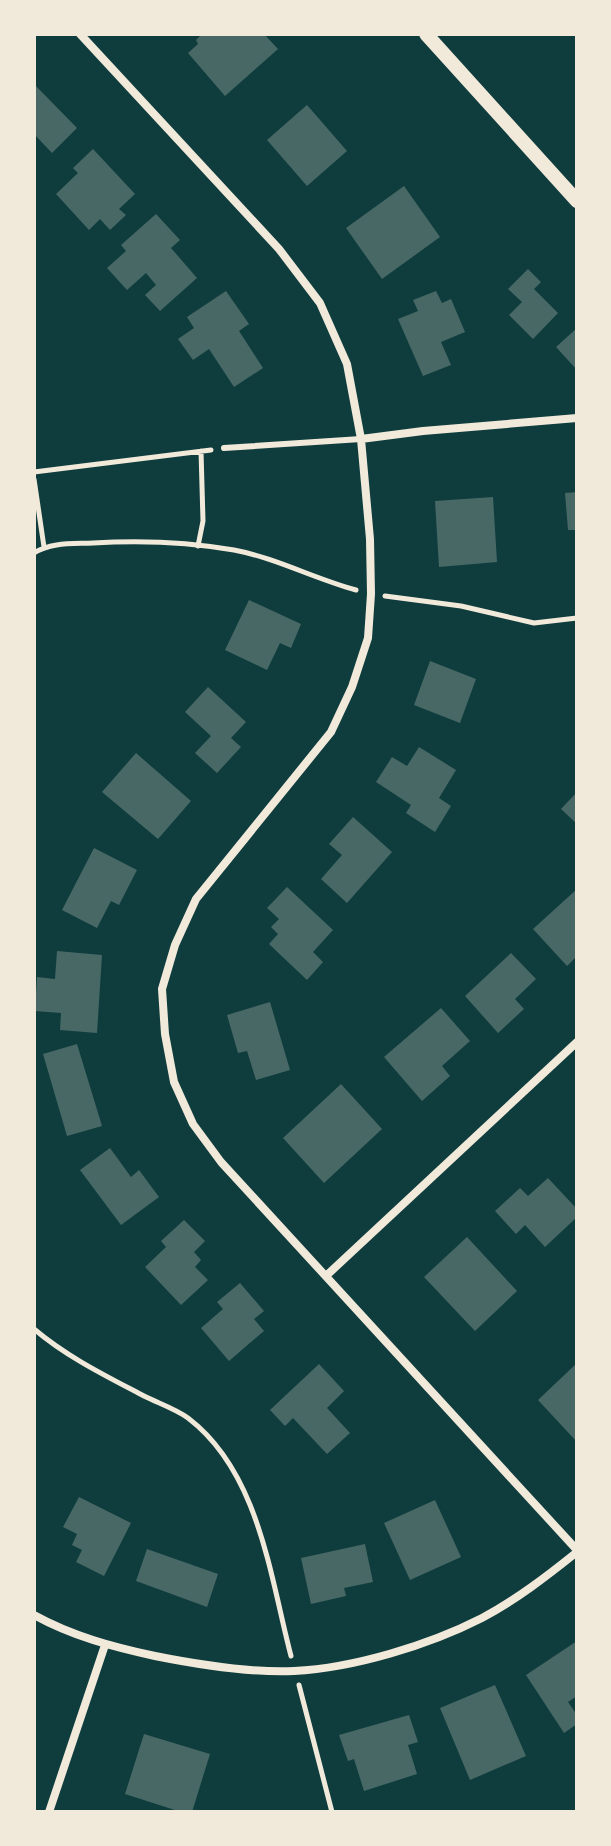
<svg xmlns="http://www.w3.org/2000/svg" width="611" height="1846" font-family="Figtree,sans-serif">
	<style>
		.building { fill: #486865 }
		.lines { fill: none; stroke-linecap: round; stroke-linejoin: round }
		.path { stroke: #f1e9da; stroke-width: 5 }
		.service { stroke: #f1e9da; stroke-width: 6 }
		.minor { stroke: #f1e9da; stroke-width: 8 }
		.tertiary { stroke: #f1e9da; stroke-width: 14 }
	</style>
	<rect width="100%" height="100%" fill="#0f3d3e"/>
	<path class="building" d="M 202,34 L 264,34 L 278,49 L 225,96 L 188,53 L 198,44 L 196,40 Z
		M 34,84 L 77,128 L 52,153 L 34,134 Z
		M 307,105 L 347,151 L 307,186 L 267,140 Z
		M 93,149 L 135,194 L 119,209 L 126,215 L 110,230 L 100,219 L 89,230 L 56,194 L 78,173 L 73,168 Z
		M 404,186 L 440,237 L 382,279 L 346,228 Z
		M 156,214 L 180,240 L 171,248 L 197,278 L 160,311 L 145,295 L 156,285 L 146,273 L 127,290 L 107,268 L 126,251 L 121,245 Z
		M 528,269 L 541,282 L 534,289 L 558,313 L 533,339 L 509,315 L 522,302 L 508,289 Z
		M 226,291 L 249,324 L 239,331 L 263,368 L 234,387 L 209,349 L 193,360 L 178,339 L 194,328 L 187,317 Z
		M 436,291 L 442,303 L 451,299 L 465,332 L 441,342 L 451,365 L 423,376 L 398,319 L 418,311 L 413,300 Z
		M 577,328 L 577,370 L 556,347 Z
		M 577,492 L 577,530 L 568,530 L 565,493 Z
		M 493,497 L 497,562 L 439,567 L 435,501 Z
		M 249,600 L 301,624 L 291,648 L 280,643 L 267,670 L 225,650 Z
		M 430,661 L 476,679 L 460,723 L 414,705 Z
		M 208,687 L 246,722 L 231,738 L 241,747 L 217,773 L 195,753 L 211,736 L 185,712 Z
		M 419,747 L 456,770 L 439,798 L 451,806 L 435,832 L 406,813 L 411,805 L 376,782 L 392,757 L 407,766 Z
		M 136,753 L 191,801 L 158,839 L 102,792 Z
		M 577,792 L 577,824 L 561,809 Z
		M 353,817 L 392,852 L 347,903 L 321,879 L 342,855 L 329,844 Z
		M 94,848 L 137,870 L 119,905 L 111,901 L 97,928 L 62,910 Z
		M 287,887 L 333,930 L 313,952 L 323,962 L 307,980 L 269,944 L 278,934 L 271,927 L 279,919 L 267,908 Z
		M 577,889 L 577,956 L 567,966 L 533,929 Z
		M 57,951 L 102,955 L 97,1033 L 60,1030 L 61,1013 L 35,1011 L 37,977 L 55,979 Z
		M 511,953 L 536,979 L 515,999 L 524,1009 L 498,1033 L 465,996 Z
		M 270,1002 L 290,1070 L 256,1080 L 247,1051 L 238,1053 L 227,1015 Z
		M 441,1008 L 470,1041 L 442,1066 L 450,1076 L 422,1101 L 384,1057 Z
		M 77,1044 L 102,1126 L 67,1136 L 43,1054 Z
		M 341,1084 L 382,1129 L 324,1183 L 283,1138 Z
		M 110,1148 L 131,1177 L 139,1170 L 159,1197 L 121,1225 L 80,1170 Z
		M 548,1178 L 577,1209 L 577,1217 L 545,1247 L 525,1225 L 516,1234 L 495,1211 L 520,1188 L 528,1196 Z
		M 184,1220 L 205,1241 L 194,1252 L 201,1260 L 195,1267 L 208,1280 L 181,1305 L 145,1267 L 166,1247 L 161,1241 Z
		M 467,1237 L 517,1291 L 475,1331 L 424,1277 Z
		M 240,1283 L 264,1311 L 254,1319 L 264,1331 L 229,1361 L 201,1328 L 223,1309 L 217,1302 Z
		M 577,1363 L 577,1442 L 538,1400 Z
		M 319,1364 L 344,1391 L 327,1408 L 350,1433 L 327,1454 L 293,1418 L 285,1426 L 270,1410 Z
		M 79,1497 L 131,1523 L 104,1576 L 76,1562 L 82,1550 L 72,1545 L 77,1534 L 63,1527 Z
		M 435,1500 L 461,1557 L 410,1580 L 384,1523 Z
		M 365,1544 L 373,1582 L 344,1588 L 346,1596 L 311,1604 L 301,1558 Z
		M 147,1549 L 218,1574 L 207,1607 L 136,1581 Z
		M 577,1641 L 577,1696 L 568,1702 L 577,1715 L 577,1724 L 564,1733 L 526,1675 Z
		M 495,1685 L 526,1756 L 470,1780 L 440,1708 Z
		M 409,1715 L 418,1742 L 408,1745 L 417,1774 L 364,1791 L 354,1759 L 348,1761 L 339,1735 Z
		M 144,1734 L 210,1754 L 192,1812 L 181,1812 L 125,1794 Z"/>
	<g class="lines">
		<path class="path" d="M 34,472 L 211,450
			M 34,479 L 44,547
			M 198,546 L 203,521 L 201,451
			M 34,553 C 51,542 73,544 93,543 C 140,540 188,542 234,550 C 276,558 315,579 356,590
			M 385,596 L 461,606 L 534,623 L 577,618
			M 34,1329 C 67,1357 106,1376 144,1396 C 158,1403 176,1409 188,1418 C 259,1472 270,1576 291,1656
			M 299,1685 L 332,1812"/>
		<path class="service" d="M 224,448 L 361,439"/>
		<path class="minor" d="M 80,34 L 279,249 L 320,303 L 347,364 L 361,439 L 370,539 L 371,594 L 368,638 L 352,687 L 331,732 L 196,899 L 175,945 L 162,989 L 165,1034 L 174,1082 L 193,1124 L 221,1162 L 577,1550
			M 361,439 L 423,431 L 577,418
			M 327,1275 L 577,1042
			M 34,1615 C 72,1636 113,1647 155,1656 C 200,1665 249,1673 294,1671 C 354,1668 429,1645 482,1618 C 516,1600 547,1576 577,1552
			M 49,1812 L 105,1645"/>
		<path class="tertiary" d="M 426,34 L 577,201"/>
	</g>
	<rect width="611" height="1846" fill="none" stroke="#f1e9da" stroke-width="72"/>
</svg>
